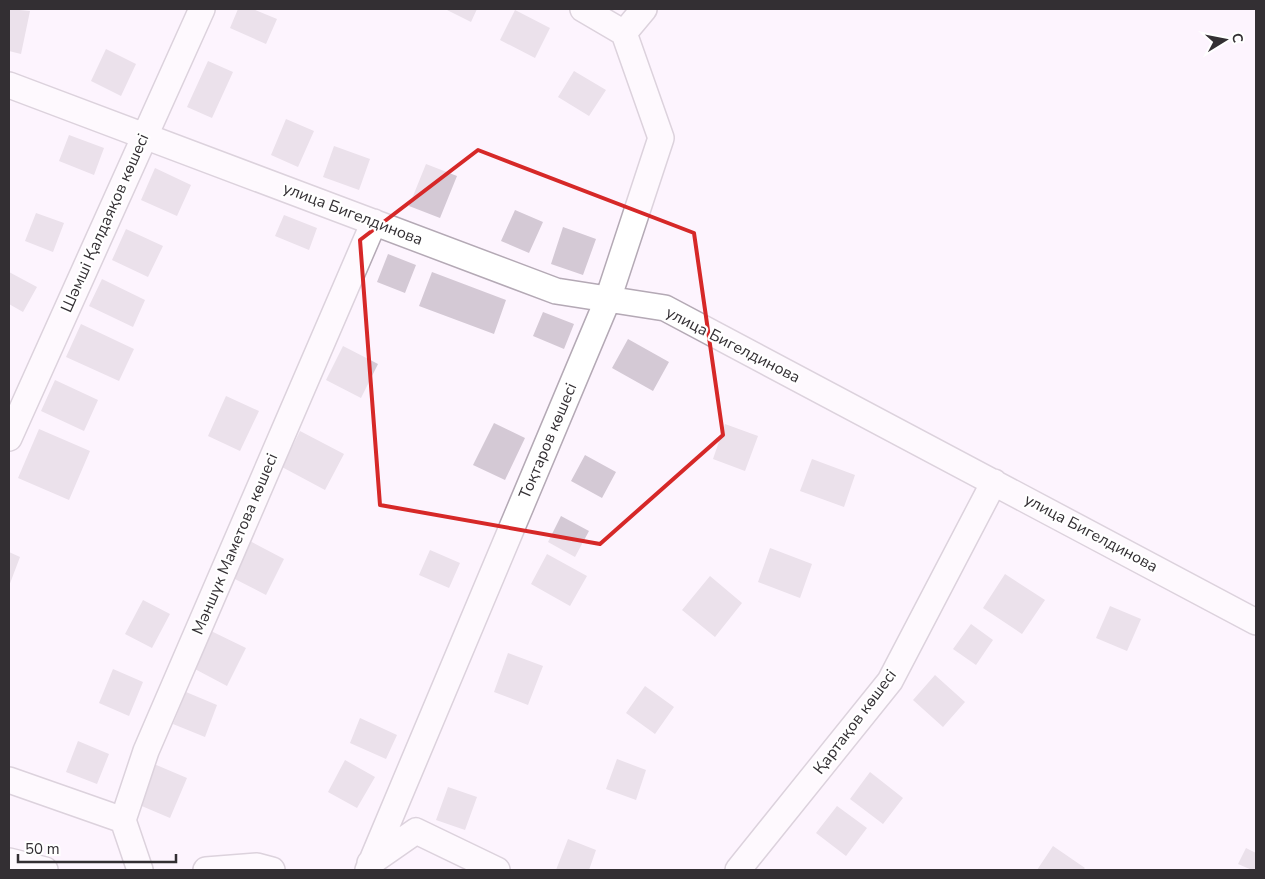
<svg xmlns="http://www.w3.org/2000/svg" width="1265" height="879" font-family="'Nunito Sans',sans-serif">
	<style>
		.building { fill: #d4c9d5 }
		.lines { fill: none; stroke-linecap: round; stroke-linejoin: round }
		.street-casing { stroke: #b4a9b5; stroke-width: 28 }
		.street { stroke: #fff; stroke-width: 25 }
		.marked { fill: none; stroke: #d62828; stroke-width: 4; stroke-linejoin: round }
		.labels { text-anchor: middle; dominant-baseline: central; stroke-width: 4.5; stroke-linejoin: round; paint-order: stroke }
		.street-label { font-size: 16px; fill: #332f33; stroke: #fff }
	</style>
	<rect width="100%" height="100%" fill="#fdf4fe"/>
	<path class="building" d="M 9,9 L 30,11 L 21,54 L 9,51 Z
		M 238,9 L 253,9 L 277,19 L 266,44 L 230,28 Z
		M 448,9 L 477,9 L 471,22 L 447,10 Z
		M 515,10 L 550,28 L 535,58 L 500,40 Z
		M 106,49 L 136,64 L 121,96 L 91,81 Z
		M 208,61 L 233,72 L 212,118 L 187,107 Z
		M 574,71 L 606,90 L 589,116 L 558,97 Z
		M 286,119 L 314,131 L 298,167 L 271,155 Z
		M 69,135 L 104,148 L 94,175 L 59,161 Z
		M 334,146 L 370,159 L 359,190 L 323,177 Z
		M 426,164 L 457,176 L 440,218 L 409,206 Z
		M 155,168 L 191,185 L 177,216 L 141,200 Z
		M 515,210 L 543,222 L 529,253 L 501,241 Z
		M 36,213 L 64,223 L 53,252 L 25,241 Z
		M 284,215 L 317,228 L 309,250 L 275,236 Z
		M 563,227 L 596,239 L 583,275 L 551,264 Z
		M 126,229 L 163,246 L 148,277 L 112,260 Z
		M 388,254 L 416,265 L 405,293 L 377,282 Z
		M 9,272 L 37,287 L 23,312 L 9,304 Z
		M 432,272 L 506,300 L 494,334 L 419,306 Z
		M 102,279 L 145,300 L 133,327 L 89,306 Z
		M 543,312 L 574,324 L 564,349 L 533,336 Z
		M 81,324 L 134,349 L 119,381 L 66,357 Z
		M 628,339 L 669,362 L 653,391 L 612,368 Z
		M 343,346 L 378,364 L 361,398 L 326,380 Z
		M 55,380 L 98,400 L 84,431 L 41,411 Z
		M 226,396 L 259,411 L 240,451 L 208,436 Z
		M 494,423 L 525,438 L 505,480 L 473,465 Z
		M 725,424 L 758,436 L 745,471 L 713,459 Z
		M 39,429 L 90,451 L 69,500 L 18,478 Z
		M 300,431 L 344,454 L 325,490 L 282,467 Z
		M 585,455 L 616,472 L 602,498 L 571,481 Z
		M 812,459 L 855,475 L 844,507 L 800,491 Z
		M 561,516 L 589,531 L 575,557 L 548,542 Z
		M 248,540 L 284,559 L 266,595 L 229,576 Z
		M 770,548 L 812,564 L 800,598 L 758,582 Z
		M 430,550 L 460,563 L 449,588 L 419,575 Z
		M 9,552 L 20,557 L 9,586 Z
		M 547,554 L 587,576 L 570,606 L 531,584 Z
		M 1005,574 L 1045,600 L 1022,634 L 983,608 Z
		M 710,576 L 742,603 L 715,637 L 682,610 Z
		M 143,600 L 170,614 L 152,648 L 125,634 Z
		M 1110,606 L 1141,619 L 1127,651 L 1096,638 Z
		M 971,624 L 993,640 L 976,665 L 953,649 Z
		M 211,631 L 246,648 L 227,686 L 193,668 Z
		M 508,653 L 543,666 L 528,705 L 494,692 Z
		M 113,669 L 143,682 L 129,716 L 99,703 Z
		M 935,675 L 965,702 L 943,727 L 913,700 Z
		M 645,686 L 674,707 L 655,734 L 626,713 Z
		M 186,692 L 217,705 L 205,737 L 173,724 Z
		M 360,718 L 397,735 L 386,759 L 350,743 Z
		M 78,741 L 109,754 L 97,784 L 66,772 Z
		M 617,759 L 646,770 L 636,800 L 606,789 Z
		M 345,760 L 375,777 L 357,808 L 328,792 Z
		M 154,764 L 187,778 L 170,818 L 137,804 Z
		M 870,772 L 903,798 L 883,824 L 850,799 Z
		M 448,787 L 477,797 L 465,830 L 436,820 Z
		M 837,806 L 867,828 L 846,856 L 816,833 Z
		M 568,839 L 596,850 L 589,870 L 556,870 Z
		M 1053,846 L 1085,868 L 1083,870 L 1037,870 Z
		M 1246,848 L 1256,853 L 1256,870 L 1252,870 L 1238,864 Z"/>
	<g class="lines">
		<defs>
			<path id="street" d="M 583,9 L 624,33
				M 9,85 L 556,291 L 665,308 L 1256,622
				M 9,438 L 202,9
				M 9,780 L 123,820
				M 9,861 L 45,870
				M 370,863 L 416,831 L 497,870
				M 140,870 L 123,820 L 146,751 L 374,222
				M 206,870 L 257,866 L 272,870
				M 368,870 L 608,299 L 661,138 L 624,33 L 644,9
				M 738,870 L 890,681 L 994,482"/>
		</defs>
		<use href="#street" class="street-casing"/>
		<use href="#street" class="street"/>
	</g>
	<path d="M0 0H1265V879H0ZM 478,150 L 694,233 L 723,435 L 600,544 L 380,505 L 360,240 Z" fill="#fdf4fe" fill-opacity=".55" fill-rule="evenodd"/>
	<path class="marked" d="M 478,150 L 694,233 L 723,435 L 600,544 L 380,505 L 360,240 Z"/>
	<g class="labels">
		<g class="street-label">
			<text transform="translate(353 214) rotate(21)">улица Бигелдинова</text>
			<text transform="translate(105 223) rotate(-66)">Шәмші Қалдаяқов көшесі</text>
			<text transform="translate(733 345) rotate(27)">улица Бигелдинова</text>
			<text transform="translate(548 441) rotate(-67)">Тоқтаров көшесі</text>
			<text transform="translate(1091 533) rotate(28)">улица Бигелдинова</text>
			<text transform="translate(235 544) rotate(-67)">Мәншүк Маметова көшесі</text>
			<text transform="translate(855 722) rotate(-53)">Қартақов көшесі</text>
		</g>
	</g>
	<rect width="1265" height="879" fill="none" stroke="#332f33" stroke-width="20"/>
	<g transform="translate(1225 40) rotate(80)" stroke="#ffffff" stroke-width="4" paint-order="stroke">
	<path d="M0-4L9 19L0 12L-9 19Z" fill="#332f33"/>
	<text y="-8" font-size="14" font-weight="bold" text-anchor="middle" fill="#332f33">С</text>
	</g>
	<path d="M18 854v8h158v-8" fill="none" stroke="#332f33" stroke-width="2.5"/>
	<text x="25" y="854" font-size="15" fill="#332f33" stroke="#ffffff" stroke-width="4" paint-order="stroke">50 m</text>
</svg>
